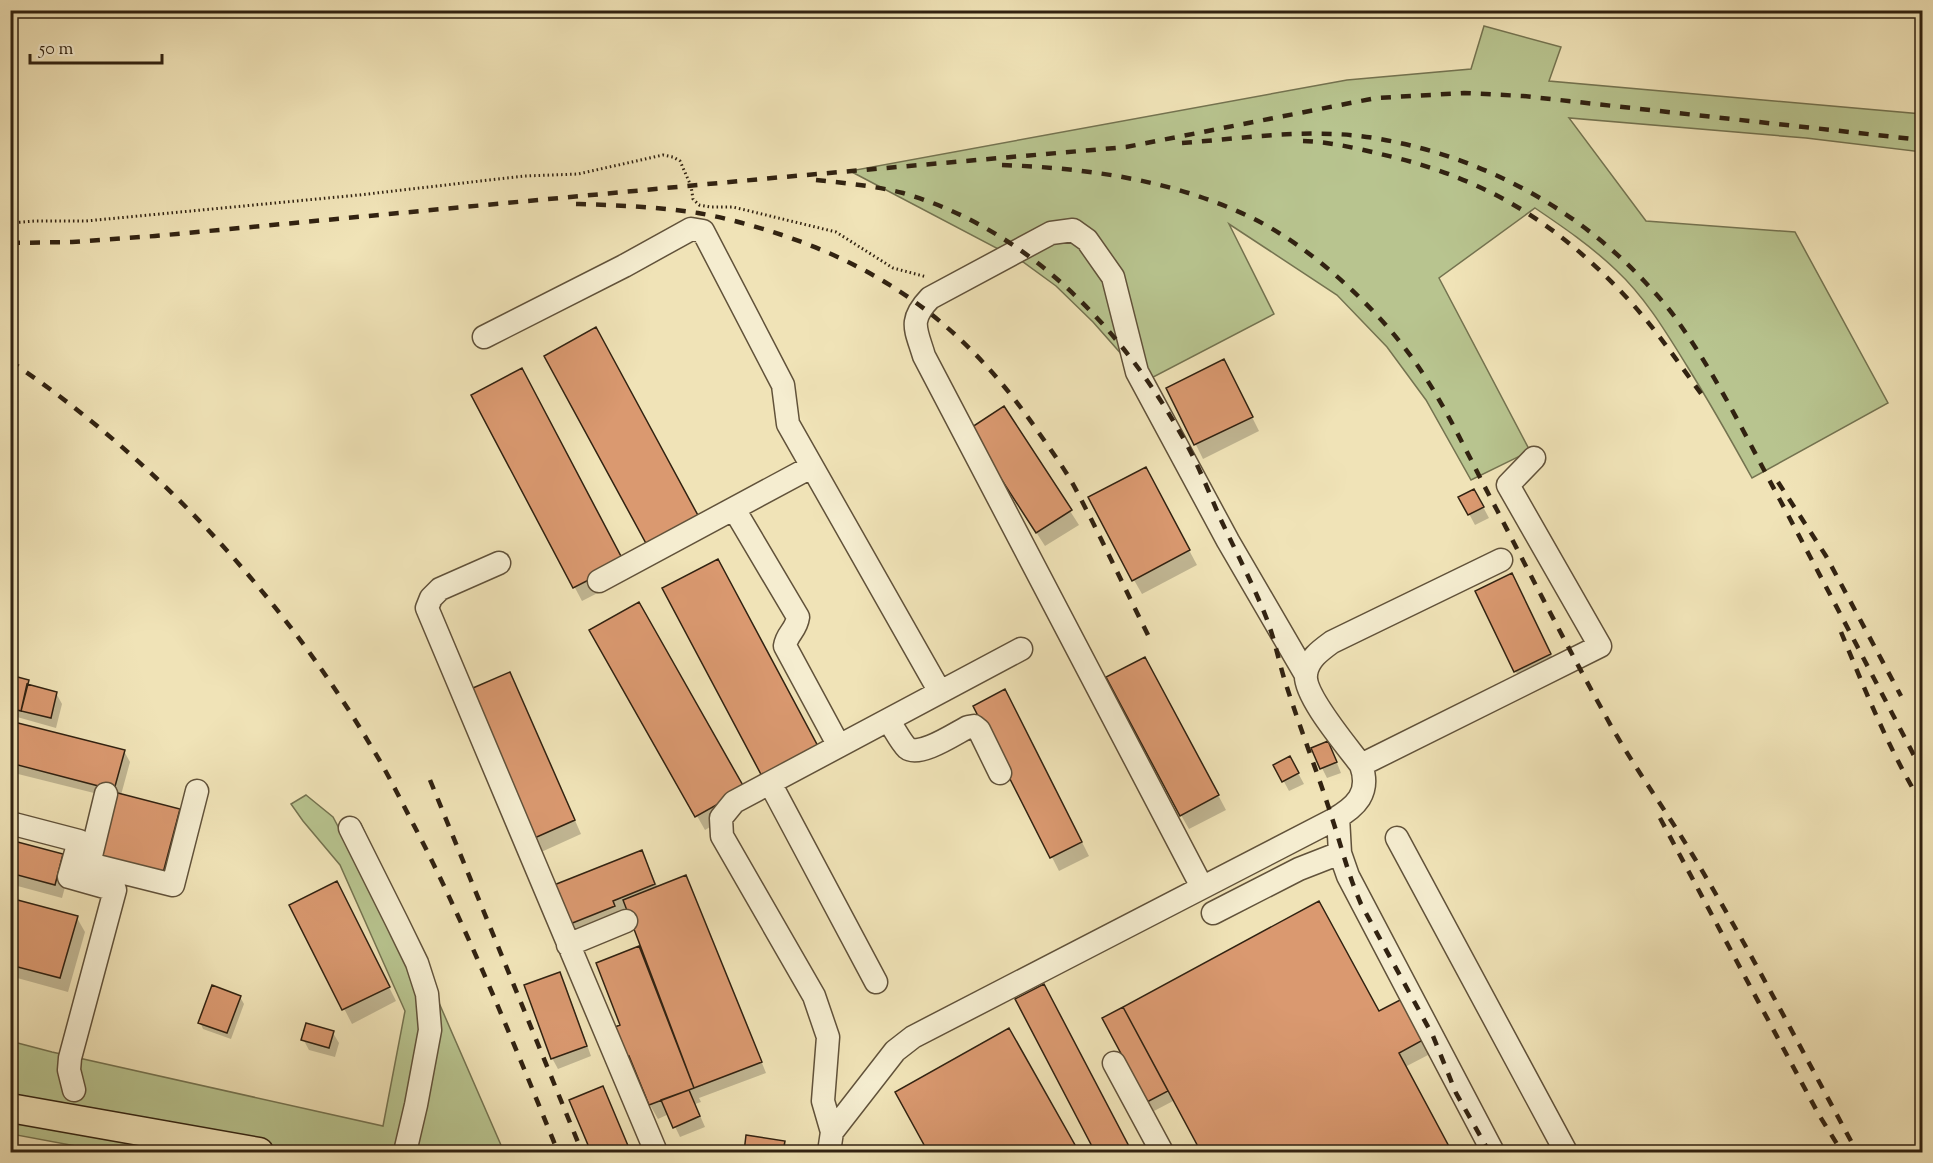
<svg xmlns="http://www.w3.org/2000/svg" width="1933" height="1163" font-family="'Sorts Mill Goudy',serif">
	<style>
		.green { fill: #b8c48f; stroke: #747350; stroke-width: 1.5 }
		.shadow { fill: #0003 }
		.building { fill: #da9970; stroke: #312211; stroke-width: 1.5 }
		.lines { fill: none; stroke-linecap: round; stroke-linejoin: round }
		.minor-casing { stroke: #61523a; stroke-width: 25 }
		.major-casing { stroke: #312211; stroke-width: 31 }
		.path { stroke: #312211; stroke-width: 3; stroke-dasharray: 1.5 3; stroke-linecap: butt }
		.minor { stroke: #f5edd0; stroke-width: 22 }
		.major { stroke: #f0e3b7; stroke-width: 28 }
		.rail { stroke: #312211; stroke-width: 4.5; stroke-dasharray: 10 10; stroke-linecap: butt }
	</style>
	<rect width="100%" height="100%" fill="#f0e3b7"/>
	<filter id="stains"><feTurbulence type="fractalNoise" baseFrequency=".00333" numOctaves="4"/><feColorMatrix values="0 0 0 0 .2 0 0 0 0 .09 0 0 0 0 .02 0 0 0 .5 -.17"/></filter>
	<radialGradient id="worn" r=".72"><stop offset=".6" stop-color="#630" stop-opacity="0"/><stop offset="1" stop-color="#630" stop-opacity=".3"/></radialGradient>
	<path class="green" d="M 1484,26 L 1561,47 L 1549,81 L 1922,114 L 1922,152 L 1806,138 L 1569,118 L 1646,221 L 1795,232 L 1888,403 L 1752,478 C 1731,440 1710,403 1687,366 C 1666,332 1645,297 1616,270 C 1591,246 1563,227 1535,208 L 1439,278 L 1530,451 L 1471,480 L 1426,400 L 1387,347 L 1337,295 L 1229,224 L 1274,314 L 1138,385 L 1123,356 L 1093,322 L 1056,286 L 1023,262 L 850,171 L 1347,80 L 1471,69 Z
		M 306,795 L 333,817 L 341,832 L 361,824 L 504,1152 L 108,1152 L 11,1134 L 10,1041 L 52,1052 L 383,1126 L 405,1011 L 340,865 L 303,821 L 291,804 Z"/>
	<path class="shadow" d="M 1224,361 L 1259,431 L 1203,459 L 1168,388 Z
		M 473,396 L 631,576 L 582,601 Z
		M 1004,408 L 1079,525 L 1045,546 L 979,443 Z
		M 1153,483 L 1197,565 L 1142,594 L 1134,580 Z
		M 1474,490 L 1489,518 L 1475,525 L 1460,497 Z
		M 1517,585 L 1556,665 L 1521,682 L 1477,592 Z
		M 592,631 L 751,803 L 705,830 Z
		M 1153,672 L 1226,810 L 1189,829 L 1181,815 Z
		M 509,674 L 517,688 L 581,834 L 539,853 L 531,839 Z
		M 10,677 L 28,681 L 31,687 L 56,693 L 62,704 L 56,728 L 10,715 Z
		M 1013,705 L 1089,856 L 1059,871 L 975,706 Z
		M 10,722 L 124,751 L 130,762 L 121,795 L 179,811 L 187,825 L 170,887 L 114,798 L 10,772 Z
		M 1333,753 L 1341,773 L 1327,778 L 1322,768 Z
		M 1290,758 L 1304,784 L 1289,791 L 1275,765 Z
		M 10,841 L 62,855 L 70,869 L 62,898 L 10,884 Z
		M 642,852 L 658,888 L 685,877 L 691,887 L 766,1073 L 699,1098 L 701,1102 L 695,1104 L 705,1127 L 680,1137 L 669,1114 L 658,1119 L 650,1105 L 636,1071 L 631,1073 L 623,1059 L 622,1026 L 638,948 L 647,962 L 628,907 L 618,911 L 619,916 L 577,933 L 571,923 Z
		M 344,897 L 396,1001 L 352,1024 L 291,905 Z
		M 10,899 L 77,918 L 85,932 L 68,992 L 10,976 Z
		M 1319,903 L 1379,1013 L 1409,1015 L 1430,1054 L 1405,1067 L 1451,1152 L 1203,1152 L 1175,1100 L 1154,1111 L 1104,1019 Z
		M 559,974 L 565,984 L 591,1056 L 558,1069 L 552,1058 Z
		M 240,997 L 244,1004 L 231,1039 L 203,1029 L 200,1022 Z
		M 1009,1030 L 1077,1152 L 930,1152 L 897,1093 Z
		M 333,1033 L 339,1043 L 335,1057 L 309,1050 L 303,1039 Z
		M 602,1088 L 608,1098 L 631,1152 L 593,1152 L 571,1101 Z
		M 747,1137 L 784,1142 L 788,1149 L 787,1152 L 745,1152 Z
		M 1196,1146 L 1200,1152 L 1184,1152 Z"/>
	<path class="building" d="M 596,327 L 700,519 L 648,547 L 544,356 Z
		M 1224,359 L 1253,417 L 1194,445 L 1166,388 Z
		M 522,368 L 624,562 L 573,588 L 471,395 Z
		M 1004,406 L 1072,510 L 1036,533 L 969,429 Z
		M 1146,467 L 1190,550 L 1132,581 L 1088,497 Z
		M 1474,489 L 1484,507 L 1468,515 L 1458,497 Z
		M 718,559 L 820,750 L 764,780 L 662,588 Z
		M 1512,573 L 1551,654 L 1514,672 L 1475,591 Z
		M 639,602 L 745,789 L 695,817 L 589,630 Z
		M 1145,657 L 1219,795 L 1180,816 L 1106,677 Z
		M 510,672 L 575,820 L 530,840 L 466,691 Z
		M 10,675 L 29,680 L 21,711 L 10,708 Z
		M 27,684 L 57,692 L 51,718 L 21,711 Z
		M 1005,689 L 1082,842 L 1050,858 L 973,706 Z
		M 10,721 L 125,750 L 114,790 L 10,763 Z
		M 1328,741 L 1337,762 L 1320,769 L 1311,748 Z
		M 1290,756 L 1299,773 L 1282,782 L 1273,765 Z
		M 114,792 L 180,809 L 163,873 L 97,856 Z
		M 10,840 L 63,854 L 55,885 L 10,873 Z
		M 642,850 L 655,884 L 613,901 L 615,906 L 570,924 L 554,885 Z
		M 686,875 L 762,1062 L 694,1088 L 623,900 Z
		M 337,881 L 390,987 L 342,1010 L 289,905 Z
		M 10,898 L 78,916 L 60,978 L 10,965 Z
		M 1319,901 L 1379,1011 L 1402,999 L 1423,1040 L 1399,1053 L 1452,1152 L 1201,1152 L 1123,1007 Z
		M 639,946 L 694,1088 L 649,1105 L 629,1056 L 622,1059 L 610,1029 L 620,1025 L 596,963 Z
		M 560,972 L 587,1046 L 551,1059 L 524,985 Z
		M 1044,984 L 1132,1152 L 1095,1152 L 1015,999 Z
		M 212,985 L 241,996 L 227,1033 L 198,1023 Z
		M 1123,1007 L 1168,1091 L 1147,1102 L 1102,1018 Z
		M 306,1023 L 334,1031 L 329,1048 L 301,1040 Z
		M 1009,1028 L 1079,1152 L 928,1152 L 895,1092 Z
		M 603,1086 L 629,1148 L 619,1152 L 591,1152 L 569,1100 Z
		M 689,1090 L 700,1116 L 673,1128 L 661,1100 Z
		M 746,1135 L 785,1141 L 783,1152 L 744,1152 Z"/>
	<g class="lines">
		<defs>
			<path id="minor" d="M 484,337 L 624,266 L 691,229 L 703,231 L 783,385 L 788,424 L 940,692
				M 734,509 L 798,617 C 796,631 787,633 785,646 L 839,746
				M 499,563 L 440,589 L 431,598 L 427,608 L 656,1152
				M 599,581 L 811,467
				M 888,720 C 894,728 900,741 907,748 C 919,758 956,733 968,727 L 974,726 L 979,730 L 1000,773
				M 1361,765 L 1600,646 L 1508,485 L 1534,458
				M 770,783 L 876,982
				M 106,794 L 89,864 L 173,885 L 197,791
				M 1338,817 L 1340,853 L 1348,876 L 1493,1152
				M 10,823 L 79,841 L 69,877 L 115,890 L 70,1058 L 69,1070 L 74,1090
				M 350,828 L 397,922 L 417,963 L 427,994 L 430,1030 L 416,1105 L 405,1152
				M 1397,838 L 1566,1152
				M 1202,887 L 924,356 C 916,329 908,321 930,298 L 1051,233 L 1073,230 L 1087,240 L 1113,277 L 1137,372 L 1228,541 L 1306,675
				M 1213,913 L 1299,869 L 1340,853
				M 568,945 L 626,921
				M 1114,1063 L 1162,1152
				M 832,1132 L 823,1101 L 828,1037 L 814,996 L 722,836 L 721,818 L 734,802 L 1021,649
				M 829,1152 L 832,1132 L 895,1051 L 913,1037 L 1333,820 C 1356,807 1371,793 1361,765 C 1347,746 1303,695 1306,674 C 1308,659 1321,650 1332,642 L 1501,560"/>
			<path id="major" d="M 10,1108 L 259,1152"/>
		</defs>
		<use href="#minor" class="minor-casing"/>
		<use href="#major" class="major-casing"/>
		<path class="path" d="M 10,223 L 35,221 L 86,221 L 359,195 L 524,176 L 578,174 L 663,155 L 673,157 L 680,161 L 691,186 L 693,199 L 699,205 L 710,207 L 733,207 L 836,232 L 893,268 L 927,277"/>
		<use href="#minor" class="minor"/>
		<use href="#major" class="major"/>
		<path class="rail" d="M 1303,141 C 1333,142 1364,150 1393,157 C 1490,181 1559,225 1627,298 C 1656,329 1680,365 1705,399
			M 1182,143 C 1248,138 1315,127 1380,139 C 1481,157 1575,207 1645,282 C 1657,295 1669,308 1679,323 C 1718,378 1748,441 1780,500 C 1828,590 1875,680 1922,771
			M 1002,165 C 1087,168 1174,180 1252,218 C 1310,246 1375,306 1413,359 C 1446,405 1470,460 1497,510 C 1532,578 1567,646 1604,713 C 1630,762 1664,807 1692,854 C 1751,951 1803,1053 1857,1152
			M 816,180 C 845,183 875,186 903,193 C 1030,230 1125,331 1187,445 C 1200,469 1210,495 1221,520 C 1236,552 1253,584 1266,617 C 1274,637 1278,658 1284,678 C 1299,726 1318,773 1333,821 C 1342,849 1349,877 1361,904 L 1433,1036 L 1456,1093 L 1487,1148
			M 576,204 C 617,205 658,207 698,213 C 726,218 755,226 782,235 C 895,273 972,335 1039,433 C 1051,450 1064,468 1074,486 C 1101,537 1125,589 1151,641
			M 10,243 L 72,242 L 155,236 L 783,177 L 1126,147 L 1376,98 L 1464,93 L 1523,96 L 1922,140
			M 10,361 C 156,459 281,595 371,746 C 389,775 404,807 420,837 C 472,940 515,1046 558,1152
			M 1778,482 L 1826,556 L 1901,696
			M 1841,632 C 1865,690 1889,750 1922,804
			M 430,780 L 582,1152
			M 1660,818 L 1819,1115 L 1842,1152"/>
	</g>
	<rect width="1933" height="1163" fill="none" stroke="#f0e3b7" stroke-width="36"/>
	<rect x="12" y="12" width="1909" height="1139" fill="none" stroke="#312211" stroke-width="3"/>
	<rect x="18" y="18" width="1897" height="1127" fill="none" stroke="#312211" stroke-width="1.5"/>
	<path d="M30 54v9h132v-9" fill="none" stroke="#312211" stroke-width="3"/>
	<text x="39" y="54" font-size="18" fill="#312211" stroke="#f5edd0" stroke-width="4.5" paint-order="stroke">50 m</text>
	<rect width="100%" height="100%" filter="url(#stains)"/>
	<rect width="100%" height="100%" fill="url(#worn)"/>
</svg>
